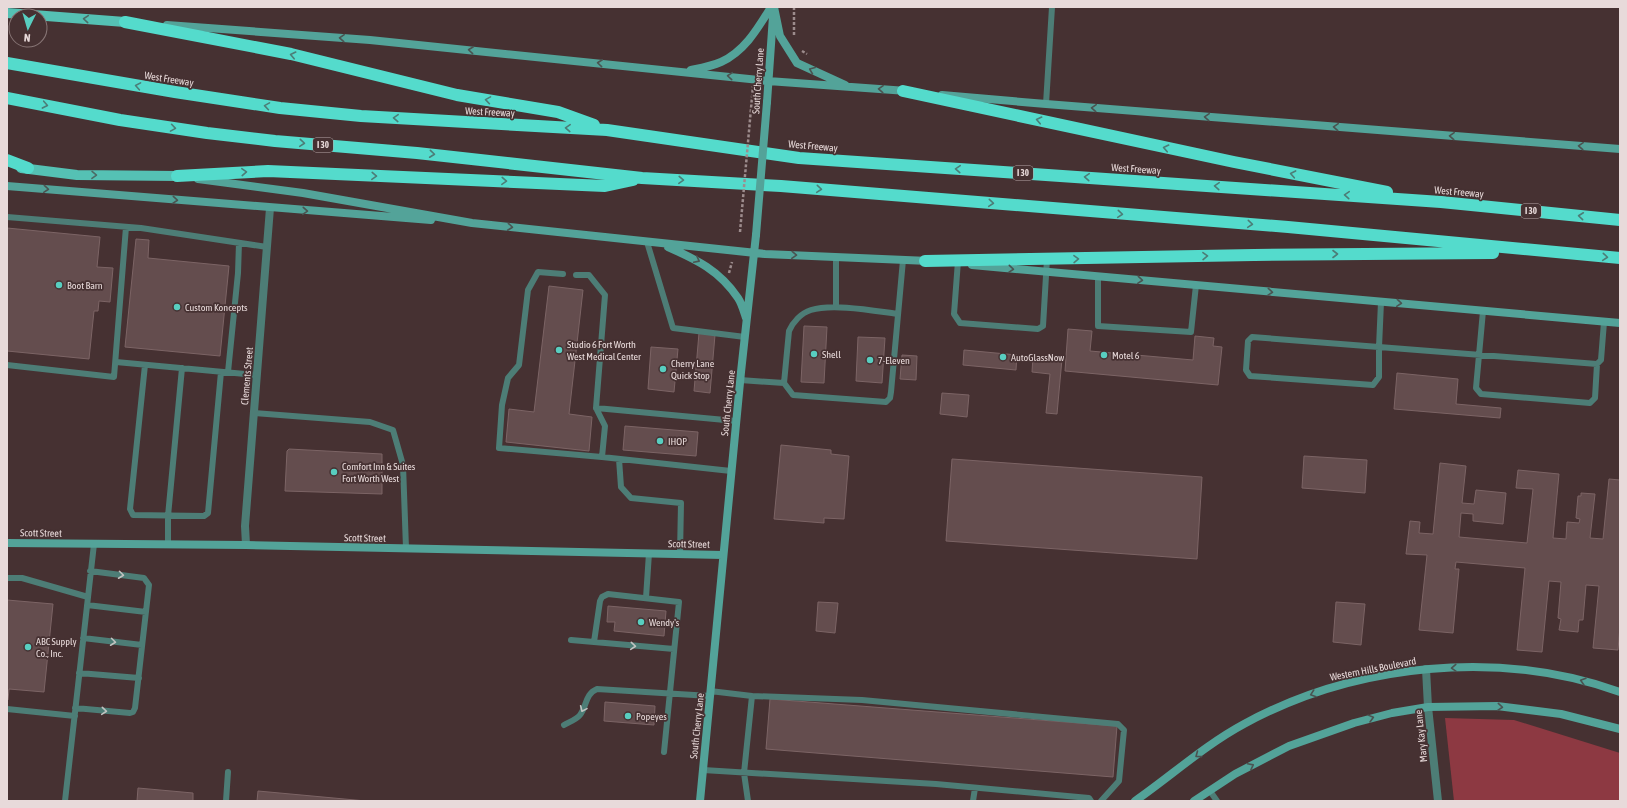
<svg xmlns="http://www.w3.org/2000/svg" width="1627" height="808" font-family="'Asap Condensed',sans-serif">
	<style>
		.green { fill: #8d3942 }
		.building { fill: #644d4e; stroke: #7c6465 }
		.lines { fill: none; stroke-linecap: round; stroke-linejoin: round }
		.path { stroke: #9d8c8d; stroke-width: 2.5; stroke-dasharray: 3 2; stroke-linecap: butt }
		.lane { stroke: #4d7d76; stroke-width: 6 }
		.street { stroke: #4d7d76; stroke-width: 8 }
		.secondary { stroke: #53a399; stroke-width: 8 }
		.primary { stroke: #55c1b4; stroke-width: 10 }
		.highway { stroke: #54dbcc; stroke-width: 12 }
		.path-bridge { stroke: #9d8c8d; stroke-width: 2.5; stroke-dasharray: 3 2; stroke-linecap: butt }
		.secondary-bridge { stroke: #53a399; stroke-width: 8 }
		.oneway { stroke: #4c6b66 }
		.oneway2 { stroke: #4a5351 }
		.oneway3 { stroke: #4c7d77 }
		.oneway4 { stroke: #c1c3c1 }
		.poi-dot { fill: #58cec0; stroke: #463132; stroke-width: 1.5 }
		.labels { text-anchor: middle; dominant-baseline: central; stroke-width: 3.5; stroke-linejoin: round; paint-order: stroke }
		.shield { fill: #463132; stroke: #b7a7a8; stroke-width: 1 }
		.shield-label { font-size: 9px; font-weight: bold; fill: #e8dada }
		.street-label { font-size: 10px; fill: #e8dada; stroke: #463132 }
		.poi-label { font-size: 10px; fill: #e8dada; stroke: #463132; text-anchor: start }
	</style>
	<rect width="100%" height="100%" fill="#463132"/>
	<path class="green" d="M 1445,718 L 1514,720 L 1620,753 L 1620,801 L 1454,801 Z"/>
	<path class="building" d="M 7,228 L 100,237 L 97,267 L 113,268 L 110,302 L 99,301 L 98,311 L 94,311 L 89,359 L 7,351 Z
		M 136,239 L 149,240 L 148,258 L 229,266 L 220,356 L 125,347 Z
		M 549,286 L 583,290 L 569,414 L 592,417 L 589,451 L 506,442 L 509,409 L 534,412 Z
		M 804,326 L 827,327 L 824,383 L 801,382 Z
		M 1068,329 L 1092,331 L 1090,351 L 1193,360 L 1195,336 L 1214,338 L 1213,346 L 1222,347 L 1218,385 L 1065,371 Z
		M 699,333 L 715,335 L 710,393 L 694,391 Z
		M 858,337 L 885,338 L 882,383 L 856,381 Z
		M 651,347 L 678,349 L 674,392 L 648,389 Z
		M 964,350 L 1017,355 L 1016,370 L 963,365 Z
		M 902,355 L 917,356 L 916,380 L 900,379 Z
		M 1033,356 L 1062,359 L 1057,414 L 1046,413 L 1050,374 L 1032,372 Z
		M 1397,373 L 1458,379 L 1456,404 L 1501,408 L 1500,418 L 1394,409 Z
		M 942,393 L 969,395 L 967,417 L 940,414 Z
		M 625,426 L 698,432 L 696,456 L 623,450 Z
		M 781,445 L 831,450 L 831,454 L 849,456 L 844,519 L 824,518 L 824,523 L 774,519 Z
		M 289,449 L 382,454 L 382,494 L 285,491 L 287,451 Z
		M 1304,456 L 1367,460 L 1365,493 L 1302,488 Z
		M 952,459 L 1202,477 L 1197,559 L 946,541 Z
		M 1440,463 L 1466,466 L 1462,503 L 1474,504 L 1476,490 L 1506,493 L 1503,524 L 1473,521 L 1473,514 L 1461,513 L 1459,537 L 1527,543 L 1533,489 L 1516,488 L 1518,470 L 1559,474 L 1553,538 L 1566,539 L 1567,522 L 1579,523 L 1580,519 L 1576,518 L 1578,496 L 1581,496 L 1581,493 L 1595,494 L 1590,538 L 1603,539 L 1609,479 L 1620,480 L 1620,626 L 1618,650 L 1593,648 L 1599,586 L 1586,585 L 1583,620 L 1579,620 L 1578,632 L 1559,630 L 1561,619 L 1558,618 L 1561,582 L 1549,581 L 1542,652 L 1517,650 L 1525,568 L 1456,562 L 1455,569 L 1459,569 L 1453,633 L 1419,630 L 1427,555 L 1406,554 L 1410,521 L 1420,522 L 1419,533 L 1433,534 Z
		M 7,600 L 53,604 L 44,692 L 9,689 L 8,700 L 7,700 Z
		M 818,602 L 838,603 L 835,633 L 816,631 Z
		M 1336,602 L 1365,604 L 1361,645 L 1333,642 Z
		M 608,606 L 666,611 L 664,636 L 614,631 L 615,622 L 607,622 Z
		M 770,699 L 1117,726 L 1113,777 L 766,749 Z
		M 605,702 L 655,706 L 654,725 L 604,721 Z
		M 138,788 L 193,793 L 193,801 L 137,801 Z
		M 258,791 L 366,801 L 257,801 Z"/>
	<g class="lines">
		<path class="path" d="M 794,7 L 794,36
			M 802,51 L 807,54
			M 729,273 L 732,262"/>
		<path class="lane" d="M 1046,104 L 1052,7
			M 7,217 L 141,228 L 267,247
			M 647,242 L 673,328 L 745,337
			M 958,261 L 954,314 L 960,323 L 1038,329 L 1043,326 L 1047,259
			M 563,274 L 538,272 L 528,290 L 519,365 L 508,378 L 502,405 L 499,448 L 602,457
			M 576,275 L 589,275 L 605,295 L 596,408 L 605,426 L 602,457 L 731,471
			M 1098,277 L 1098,326 L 1191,332 L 1196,285
			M 1381,302 L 1379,347 L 1597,364 L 1601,360 L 1604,322
			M 836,307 L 836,257
			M 1483,311 L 1476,388 L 1481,394 L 1590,403 L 1595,398 L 1597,364
			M 1252,337 L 1379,347 L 1379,377 L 1373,385 L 1250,376 L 1246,370 L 1248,341 Z
			M 116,362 L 257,375
			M 7,365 L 114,377 L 126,227
			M 145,365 L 130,509 L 133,515 L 204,516 L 208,513 L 221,372
			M 228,372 L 238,273 L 239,243
			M 740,380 L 784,383 L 793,395 L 886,402 L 890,398 L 891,392 L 903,260
			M 784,383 L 789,331 C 793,322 801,313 811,310 C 833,303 875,311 898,314
			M 596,408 L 736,421
			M 254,413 L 370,422 L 393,430 L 403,465 L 406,548
			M 619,459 L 621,487 L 631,498 L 681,503 L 680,554
			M 168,545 L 168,516 L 182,368
			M 7,578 L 22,578 L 88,597
			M 646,598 L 649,553
			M 87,605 L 146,612
			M 83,638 L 142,645
			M 571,640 L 674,649
			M 594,642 L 600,601 L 602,597 L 608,594 L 679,602 L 664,752
			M 79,673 L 139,678
			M 710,691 L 752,696 L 744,773 L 748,801
			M 752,696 L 862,700 L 1118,724 L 1124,730 L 1119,781 L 1101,801
			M 75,708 L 130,713 L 133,712 L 135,708 L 149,585 L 144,578 L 90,571
			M 7,709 L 75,716
			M 564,725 C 569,722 576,720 580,715 C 587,706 585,694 597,689 L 710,696
			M 703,770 L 936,784 L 1089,798 L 1091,801
			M 1210,791 L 1217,801
			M 65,801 L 94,544
			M 226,801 L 228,772
			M 973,801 L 975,788"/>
		<path class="street" d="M 246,545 L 245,526 L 270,208
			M 1426,669 L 1428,707 L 1438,801"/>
		<path class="secondary" d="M 774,7 L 780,36 L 797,63 L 845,85
			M 167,25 L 370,40 L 768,81 L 907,91
			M 691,70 C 701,68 712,66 721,62 C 745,51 758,28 771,7
			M 942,95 L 1046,104 L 1620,149
			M 767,102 L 773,16
			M 198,179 L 303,193 L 472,223 L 765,254 L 929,261
			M 7,186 L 431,220
			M 668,247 C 697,260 719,270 738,298 C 742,304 744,312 746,318
			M 972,265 L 1620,323
			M 7,543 L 246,545 L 723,555
			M 700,801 L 741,372 L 756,235
			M 1135,801 C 1171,776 1205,745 1244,724 C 1356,663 1500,649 1620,692
			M 1194,801 L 1235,774 L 1289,746 L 1354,723 L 1392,713 L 1428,707 L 1497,706 L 1561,714 L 1620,729"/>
		<path class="primary" d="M 7,13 L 125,22
			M 21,168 L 77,175 L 177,176"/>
		<path class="highway" d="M 125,22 L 291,54 L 457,95 L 558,112 L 594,125
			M 7,63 L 175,92 L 280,108 L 361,116 L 607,130 L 799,158 L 1441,202 L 1620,220
			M 903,91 L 1234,162 L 1387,192
			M 7,98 L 120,120 L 207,133 L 275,141 L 417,153 L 642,178 L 781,186 L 1288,227 L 1620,258
			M 7,160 L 28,168
			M 177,176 L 268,171 L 605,186 L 633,180
			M 925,261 L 1254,255 L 1493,253"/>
		<path class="path-bridge" d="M 740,232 L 753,86"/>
		<path class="secondary-bridge" d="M 756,235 L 767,102"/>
	</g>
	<defs><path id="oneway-chevron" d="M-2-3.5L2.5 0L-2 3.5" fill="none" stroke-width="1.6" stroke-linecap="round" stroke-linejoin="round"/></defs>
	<g class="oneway">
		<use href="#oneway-chevron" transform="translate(86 19) rotate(-175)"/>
		<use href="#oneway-chevron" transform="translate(94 175) rotate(1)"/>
	</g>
	<g class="oneway2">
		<use href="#oneway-chevron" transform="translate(342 38) rotate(-176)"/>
		<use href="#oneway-chevron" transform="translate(471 50) rotate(-174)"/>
		<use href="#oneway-chevron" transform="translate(600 63) rotate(-174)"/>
		<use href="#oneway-chevron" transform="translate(812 70) rotate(-158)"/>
		<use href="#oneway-chevron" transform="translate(730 76) rotate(-175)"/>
		<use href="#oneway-chevron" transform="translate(881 89) rotate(-176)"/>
		<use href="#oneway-chevron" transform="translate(1094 108) rotate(-176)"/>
		<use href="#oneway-chevron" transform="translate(1207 117) rotate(-176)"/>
		<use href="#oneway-chevron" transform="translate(1336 127) rotate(-176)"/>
		<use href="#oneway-chevron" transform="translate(1452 136) rotate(-176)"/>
		<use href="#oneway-chevron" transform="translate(1581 146) rotate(-176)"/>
		<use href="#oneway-chevron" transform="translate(46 189) rotate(5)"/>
		<use href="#oneway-chevron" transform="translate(175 200) rotate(5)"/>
		<use href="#oneway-chevron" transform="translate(305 211) rotate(4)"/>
		<use href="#oneway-chevron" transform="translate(510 227) rotate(6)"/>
		<use href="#oneway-chevron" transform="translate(794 255) rotate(3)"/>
		<use href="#oneway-chevron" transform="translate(697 260) rotate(27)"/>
		<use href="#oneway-chevron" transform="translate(1011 269) rotate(5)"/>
		<use href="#oneway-chevron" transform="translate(1140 280) rotate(5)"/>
		<use href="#oneway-chevron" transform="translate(1270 292) rotate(5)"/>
		<use href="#oneway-chevron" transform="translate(1399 303) rotate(5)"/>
		<use href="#oneway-chevron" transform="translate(1454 668) rotate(177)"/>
		<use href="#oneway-chevron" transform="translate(1583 681) rotate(-164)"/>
		<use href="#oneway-chevron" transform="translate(1313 694) rotate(161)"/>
		<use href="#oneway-chevron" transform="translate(1500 707) rotate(5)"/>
		<use href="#oneway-chevron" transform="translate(1371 718) rotate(-15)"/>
		<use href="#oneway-chevron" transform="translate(1198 755) rotate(143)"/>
		<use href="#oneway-chevron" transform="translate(1251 766) rotate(-27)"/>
	</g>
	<g class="oneway3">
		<use href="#oneway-chevron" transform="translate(293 55) rotate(-167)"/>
		<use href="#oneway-chevron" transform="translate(138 86) rotate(-170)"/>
		<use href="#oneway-chevron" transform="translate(488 100) rotate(-171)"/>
		<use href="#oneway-chevron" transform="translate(45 105) rotate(11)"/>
		<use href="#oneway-chevron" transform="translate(267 106) rotate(-171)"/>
		<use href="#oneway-chevron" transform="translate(396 118) rotate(-177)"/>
		<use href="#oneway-chevron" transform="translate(1039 120) rotate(-168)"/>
		<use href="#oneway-chevron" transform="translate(173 128) rotate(9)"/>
		<use href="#oneway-chevron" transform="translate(568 128) rotate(-177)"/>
		<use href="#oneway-chevron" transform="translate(302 143) rotate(5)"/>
		<use href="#oneway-chevron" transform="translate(1166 148) rotate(-168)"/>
		<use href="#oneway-chevron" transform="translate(432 154) rotate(6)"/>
		<use href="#oneway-chevron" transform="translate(958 169) rotate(-176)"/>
		<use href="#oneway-chevron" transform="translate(244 172) rotate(-3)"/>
		<use href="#oneway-chevron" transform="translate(1293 174) rotate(-169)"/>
		<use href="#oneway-chevron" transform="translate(374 176) rotate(3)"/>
		<use href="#oneway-chevron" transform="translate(1087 177) rotate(-176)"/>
		<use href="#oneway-chevron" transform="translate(681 180) rotate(3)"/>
		<use href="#oneway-chevron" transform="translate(504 181) rotate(3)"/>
		<use href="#oneway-chevron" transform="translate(1217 186) rotate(-176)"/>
		<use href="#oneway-chevron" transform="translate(819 189) rotate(5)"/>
		<use href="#oneway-chevron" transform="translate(1347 195) rotate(-176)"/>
		<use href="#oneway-chevron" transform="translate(991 203) rotate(5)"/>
		<use href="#oneway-chevron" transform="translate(1120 214) rotate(5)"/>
		<use href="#oneway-chevron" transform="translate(1581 216) rotate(-174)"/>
		<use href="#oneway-chevron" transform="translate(1250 224) rotate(5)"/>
		<use href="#oneway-chevron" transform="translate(1335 254)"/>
		<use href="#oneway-chevron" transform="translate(1205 256) rotate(-1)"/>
		<use href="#oneway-chevron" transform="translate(1605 257) rotate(5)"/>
		<use href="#oneway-chevron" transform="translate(1076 259) rotate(-1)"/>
	</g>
	<g class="oneway4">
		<use href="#oneway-chevron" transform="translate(121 575) rotate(7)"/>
		<use href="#oneway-chevron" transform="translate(113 642) rotate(7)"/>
		<use href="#oneway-chevron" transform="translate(633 646) rotate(5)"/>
		<use href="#oneway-chevron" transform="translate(583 709) rotate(114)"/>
		<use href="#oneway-chevron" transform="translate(104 711) rotate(5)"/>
	</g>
	<g class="poi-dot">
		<circle cx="59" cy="285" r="4"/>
		<circle cx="177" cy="307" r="4"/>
		<circle cx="559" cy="350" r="4"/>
		<circle cx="814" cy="354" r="4"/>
		<circle cx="1104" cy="355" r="4"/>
		<circle cx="1003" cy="357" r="4"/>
		<circle cx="870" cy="360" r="4"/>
		<circle cx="663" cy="369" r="4"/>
		<circle cx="660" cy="441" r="4"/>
		<circle cx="334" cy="472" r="4"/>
		<circle cx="641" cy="622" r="4"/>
		<circle cx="28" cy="647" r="4"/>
		<circle cx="628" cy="716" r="4"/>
	</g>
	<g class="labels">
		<g class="shield">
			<rect x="313" y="138" width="20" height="14" rx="3"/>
			<rect x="1013" y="166" width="20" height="14" rx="3"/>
			<rect x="1521" y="204" width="20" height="14" rx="3"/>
		</g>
		<g class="shield-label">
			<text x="323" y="145">I 30</text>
			<text x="1023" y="173">I 30</text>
			<text x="1531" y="211">I 30</text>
		</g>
		<g class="street-label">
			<text transform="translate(169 79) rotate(9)">West Freeway</text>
			<text transform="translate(758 81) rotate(-86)">South Cherry Lane</text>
			<text transform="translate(490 112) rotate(3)">West Freeway</text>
			<text transform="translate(813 146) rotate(5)">West Freeway</text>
			<text transform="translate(1136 169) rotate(4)">West Freeway</text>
			<text transform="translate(1459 192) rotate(5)">West Freeway</text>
			<text transform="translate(247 376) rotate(-85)">Clements Street</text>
			<text transform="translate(728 403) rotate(-84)">South Cherry Lane</text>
			<text transform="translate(41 533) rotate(1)">Scott Street</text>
			<text transform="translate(365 538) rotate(1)">Scott Street</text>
			<text transform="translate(689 544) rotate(1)">Scott Street</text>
			<text transform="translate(1373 669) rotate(-11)">Western Hills Boulevard</text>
			<text transform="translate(697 726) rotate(-84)">South Cherry Lane</text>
			<text transform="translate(1421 736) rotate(-96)">Mary Kay Lane</text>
		</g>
		<g class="poi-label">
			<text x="67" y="285">Boot Barn</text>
			<text x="185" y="307">Custom Koncepts</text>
			<text x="567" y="344">Studio 6 Fort Worth<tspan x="567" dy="12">West Medical Center</tspan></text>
			<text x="822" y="354">Shell</text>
			<text x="1112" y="355">Motel 6</text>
			<text x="1011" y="357">AutoGlassNow</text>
			<text x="878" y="360">7-Eleven</text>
			<text x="671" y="363">Cherry Lane<tspan x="671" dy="12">Quick Stop</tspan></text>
			<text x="668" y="441">IHOP</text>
			<text x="342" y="466">Comfort Inn &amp; Suites<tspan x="342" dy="12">Fort Worth West</tspan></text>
			<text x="649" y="622">Wendy's</text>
			<text x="36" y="641">ABC Supply<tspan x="36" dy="12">Co., Inc.</tspan></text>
			<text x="636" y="716">Popeyes</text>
		</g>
	</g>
	<rect width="1627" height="808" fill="none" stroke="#e8dada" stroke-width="16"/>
	<g transform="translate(28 28) rotate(185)"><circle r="19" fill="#463132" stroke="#877575"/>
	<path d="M0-3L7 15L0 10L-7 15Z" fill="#58cec0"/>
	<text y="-6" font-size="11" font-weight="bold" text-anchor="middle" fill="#e8dada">N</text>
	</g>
</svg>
